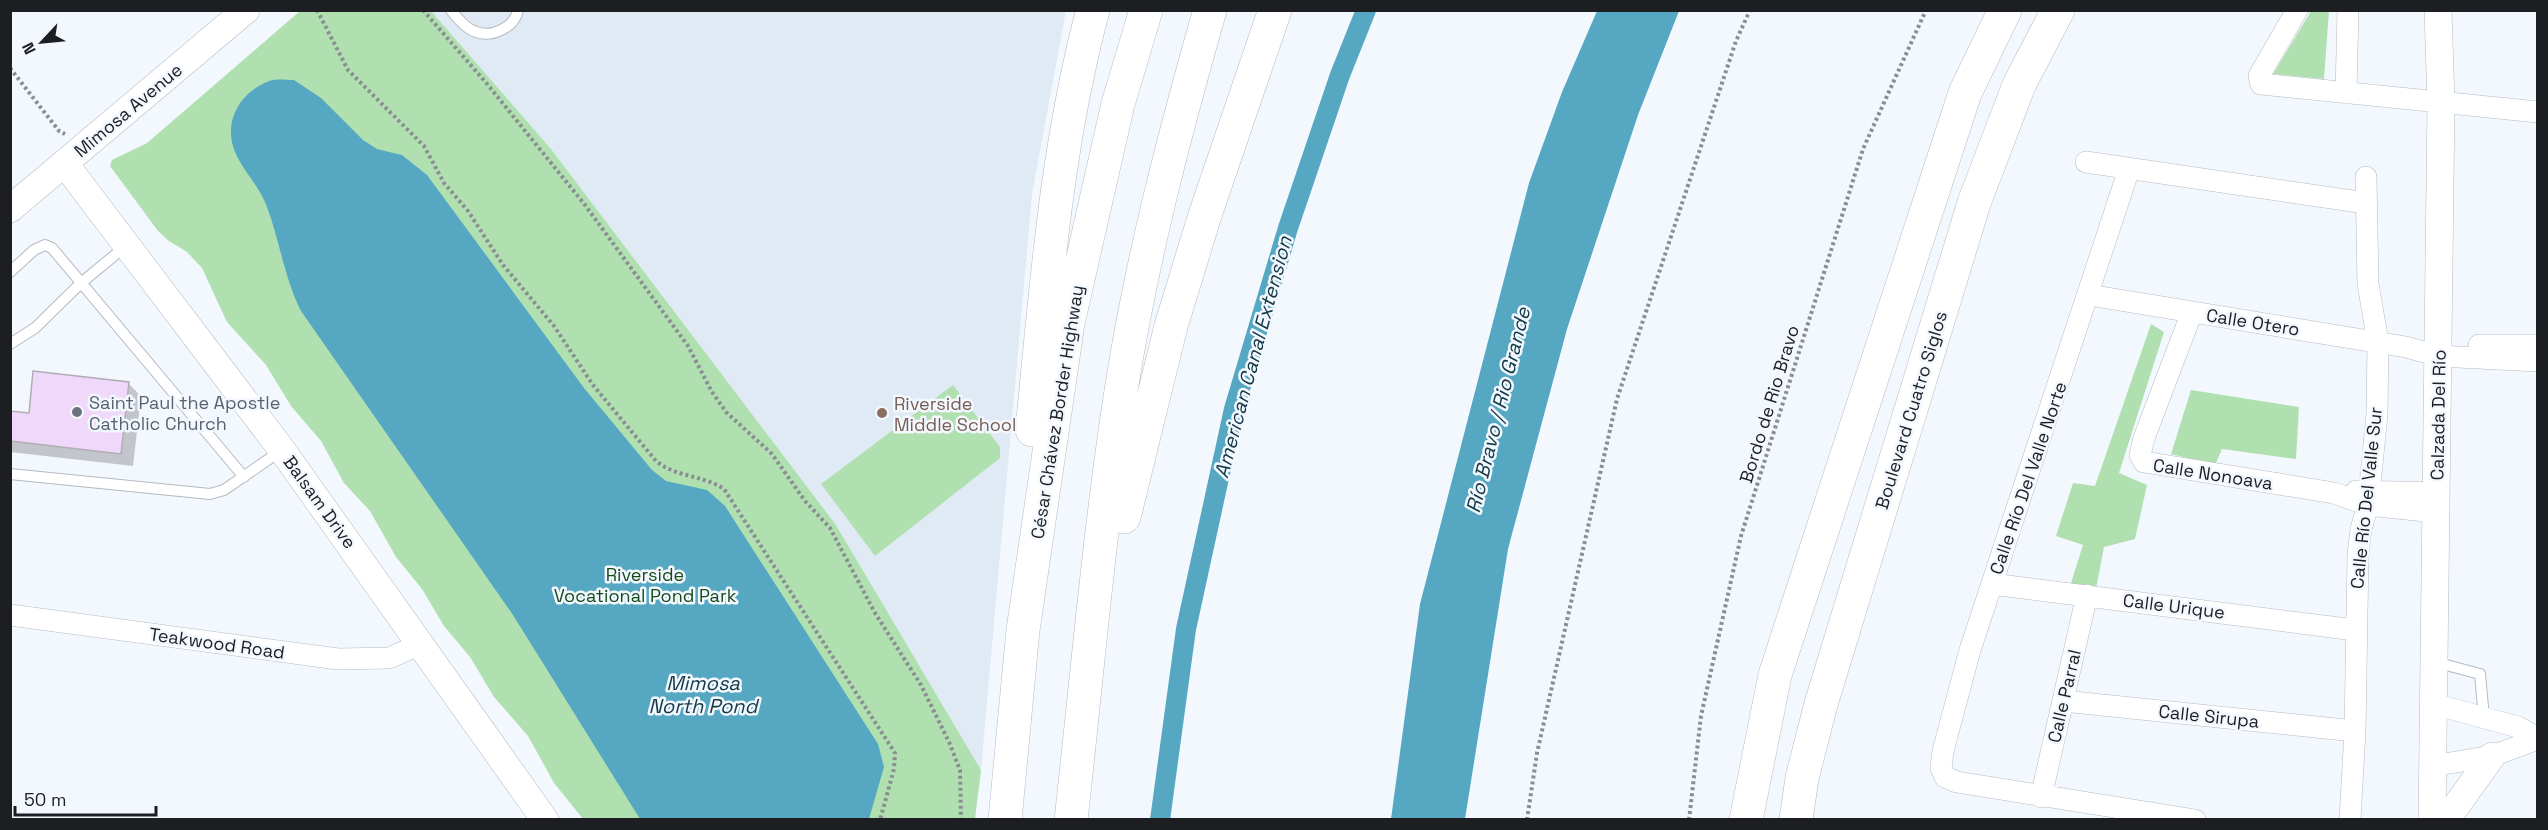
<svg xmlns="http://www.w3.org/2000/svg" width="2548" height="830" font-family="'Space Grotesk',sans-serif">
	<style>
		.built { fill: #e0eaf4 }
		.green { fill: #b0e0b0 }
		.water { fill: #56a8c2 }
		.shadow { fill: #0003 }
		.lines { fill: none; stroke-linecap: round; stroke-linejoin: round }
		.canal { stroke: #56a8c2; stroke-width: 20 }
		.building { fill: #f0d8fb; stroke: #b2adb4; stroke-width: 1.5 }
		.service-casing { stroke: #b5bbc2; stroke-width: 12 }
		.minor-casing { stroke: #b5bbc2; stroke-width: 22 }
		.tertiary-casing { stroke: #b5bbc2; stroke-width: 28 }
		.trunk-casing { stroke: #b5bbc2; stroke-width: 34 }
		.motorway-casing { stroke: #b5bbc2; stroke-width: 34 }
		.path { stroke: #8a8d92; stroke-width: 4; stroke-dasharray: 3 3; stroke-linecap: butt }
		.service { stroke: #fff; stroke-width: 10 }
		.minor { stroke: #fff; stroke-width: 21 }
		.tertiary { stroke: #fff; stroke-width: 27 }
		.trunk { stroke: #fff; stroke-width: 33 }
		.motorway { stroke: #fff; stroke-width: 33 }
		.worship-dot { fill: #6b7280; stroke: #f3f8ff; stroke-width: 2 }
		.education-dot { fill: #8d6e63; stroke: #f3f8ff; stroke-width: 2 }
		.labels { text-anchor: middle; dominant-baseline: central; stroke-width: 5; stroke-linejoin: round; paint-order: stroke }
		.street-label { font-size: 18px; fill: #1c1e21; stroke: #f3f8ff }
		.worship-label { font-size: 18px; fill: #5b616d; stroke: #f3f8ff; text-anchor: start }
		.education-label { font-size: 18px; fill: #785e54; stroke: #f3f8ff; text-anchor: start }
		.park-label { font-size: 18px; fill: #154a1a; stroke: #f3f8ff }
		.water-label { font-size: 20px; font-style: italic; fill: #123944; stroke: #f3f8ff }
	</style>
	<rect width="100%" height="100%" fill="#f3f8ff"/>
	<path class="built" d="M 431,11 L 1066,11 L 1032,194 L 981,770 L 836,525 L 551,149 Z"/>
	<path class="green" d="M 300,11 L 431,11 L 551,149 L 836,525 L 981,770 L 975,819 L 583,819 L 554,783 L 528,736 L 494,697 L 470,657 L 444,626 L 422,589 L 396,557 L 370,511 L 344,483 L 321,441 L 291,406 L 266,365 L 227,322 L 202,268 L 187,252 L 169,241 L 158,231 L 110,166 L 112,160 L 147,143 Z
		M 2311,11 L 2329,11 L 2324,79 L 2273,74 Z
		M 2151,324 L 2164,332 L 2119,473 L 2147,485 L 2135,539 L 2104,547 L 2096,589 L 2070,586 L 2083,545 L 2056,536 L 2073,483 L 2095,486 Z
		M 953,385 L 1000,447 L 1000,458 L 875,556 L 821,484 Z
		M 2191,390 L 2299,407 L 2296,459 L 2222,449 L 2215,465 L 2171,454 Z"/>
	<path class="water" d="M 1597,11 L 1679,11 L 1638,115 L 1567,329 L 1508,549 L 1465,819 L 1391,819 L 1420,604 L 1529,183 L 1562,92 Z
		M 294,80 L 321,98 L 363,140 L 377,149 L 402,155 L 427,175 L 584,388 L 652,470 L 666,481 L 707,490 L 725,506 L 878,744 L 884,767 L 869,819 L 640,819 L 513,615 L 301,311 C 284,277 280,242 267,207 C 260,187 243,171 235,152 C 223,123 239,93 267,82 C 274,78 286,80 294,80 Z"/>
	<path class="shadow" d="M 128,383 L 141,396 L 133,466 L 10,452 L 10,402 L 11,413 L 30,415 Z"/>
	<g class="lines">
		<path class="canal" d="M 1160,820 L 1186,629 L 1234,409 L 1288,228 L 1340,75 L 1366,10"/>
	</g>
	<path class="building" d="M 33,371 L 129,382 L 121,454 L 10,441 L 10,411 L 29,413 Z"/>
	<g class="lines">
		<defs>
			<path id="service" d="M 451,10 C 457,18 467,29 476,32 C 492,38 515,27 518,10
				M 10,272 L 34,250 L 45,245 L 52,248 L 244,477
				M 10,344 L 35,328 L 81,283 L 127,245
				M 10,474 L 210,494 L 224,490 L 282,450
				M 2435,662 L 2480,674 L 2484,718"/>
			<path id="minor" d="M 2297,10 L 2259,76 L 2261,84 L 2538,112
				M 2346,93 L 2348,10
				M 2086,162 L 2366,203
				M 2129,169 L 1970,650 L 1943,751 L 1941,768 L 1945,777 L 1957,782 L 2195,820
				M 2089,295 L 2406,347 L 2438,356 L 2538,361
				M 2192,312 L 2144,438 L 2140,455 L 2144,462 L 2334,493 L 2368,505 L 2436,512
				M 2479,345 L 2538,345
				M 2356,491 L 2437,493
				M 1992,584 L 2355,630
				M 10,615 L 338,659 L 389,658 L 421,644
				M 2063,701 L 2355,731
				M 2434,704 L 2518,727 L 2538,738
				M 2432,766 L 2492,756 L 2538,739
				M 2041,797 L 2087,595
				M 2350,820 L 2355,731 L 2358,555 L 2361,529 L 2368,505 L 2377,414 L 2378,342 L 2368,284 L 2366,177"/>
			<path id="tertiary" d="M 65,164 L 282,450 L 545,820
				M 10,209 L 246,10
				M 2432,820 L 2441,103 L 2438,10
				M 2446,820 L 2492,756"/>
			<path id="trunk" d="M 1746,820 L 1775,675 L 1965,93 L 2005,10
				M 1796,820 L 1802,778 L 1821,704 L 1974,203 L 2019,85 L 2058,10"/>
			<path id="motorway" d="M 1032,430 C 1046,289 1056,147 1093,10
				M 1124,517 L 1171,326 L 1205,215 L 1275,10
				M 1005,820 L 1023,630 L 1068,323 L 1118,104 L 1146,10
				M 1071,820 C 1087,677 1099,533 1121,391 C 1141,262 1174,136 1210,10"/>
		</defs>
		<use href="#service" class="service-casing"/>
		<use href="#minor" class="minor-casing"/>
		<use href="#tertiary" class="tertiary-casing"/>
		<use href="#trunk" class="trunk-casing"/>
		<use href="#motorway" class="motorway-casing"/>
		<path class="path" d="M 317,10 L 348,70 L 424,146 L 444,183 L 468,211 L 503,265 L 554,326 L 593,385 L 656,461 C 675,477 703,475 724,489 L 895,753 L 894,769 L 880,820
			M 423,10 L 488,85 L 585,205 L 688,346 L 712,392 L 726,412 L 772,454 L 805,501 L 830,528 L 875,613 L 921,685 L 949,742 L 960,770 L 961,820
			M 10,68 L 59,131 L 65,134
			M 1527,820 L 1537,753 L 1617,399 L 1736,41 L 1750,10
			M 1689,820 L 1701,716 L 1741,536 L 1863,149 L 1926,10"/>
		<use href="#service" class="service"/>
		<use href="#minor" class="minor"/>
		<use href="#tertiary" class="tertiary"/>
		<use href="#trunk" class="trunk"/>
		<use href="#motorway" class="motorway"/>
	</g>
	<circle class="worship-dot" cx="77" cy="412" r="6"/>
	<circle class="education-dot" cx="882" cy="413" r="6"/>
	<g class="labels">
		<g class="street-label">
			<text transform="translate(128 110) rotate(-40)">Mimosa Avenue</text>
			<text transform="translate(2253 322) rotate(9)">Calle Otero</text>
			<text transform="translate(1769 404) rotate(-73)">Bordo de Rio Bravo</text>
			<text transform="translate(1911 410) rotate(-73)">Boulevard Cuatro Siglos</text>
			<text transform="translate(1057 412) rotate(-81)">César Chávez Border Highway</text>
			<text transform="translate(2438 415) rotate(-89)">Calzada Del Río</text>
			<text transform="translate(2213 474) rotate(9)">Calle Nonoava</text>
			<text transform="translate(2028 478) rotate(-71)">Calle Río Del Valle Norte</text>
			<text transform="translate(2366 498) rotate(-84)">Calle Río Del Valle Sur</text>
			<text transform="translate(320 502) rotate(54)">Balsam Drive</text>
			<text transform="translate(2174 606) rotate(7)">Calle Urique</text>
			<text transform="translate(217 643) rotate(8)">Teakwood Road</text>
			<text transform="translate(2064 696) rotate(-77)">Calle Parral</text>
			<text transform="translate(2209 716) rotate(6)">Calle Sirupa</text>
		</g>
		<g class="worship-label">
			<text x="89" y="402">Saint Paul the Apostle<tspan x="89" dy="21">Catholic Church</tspan></text>
		</g>
		<g class="education-label">
			<text x="894" y="403">Riverside<tspan x="894" dy="21">Middle School</tspan></text>
		</g>
		<g class="park-label">
			<text x="645" y="574">Riverside<tspan x="645" dy="21">Vocational Pond Park</tspan></text>
		</g>
		<g class="water-label">
			<text transform="translate(1253 357) rotate(-75)">American Canal Extension</text>
			<text transform="translate(1498 410) rotate(-76)">Río Bravo / Rio Grande</text>
			<text x="703" y="683">Mimosa<tspan x="703" dy="23">North Pond</tspan></text>
		</g>
	</g>
	<rect width="2548" height="830" fill="none" stroke="#1c1e21" stroke-width="24"/>
	<g transform="translate(42 42) rotate(244)" stroke="#f3f8ff" stroke-width="4.5" paint-order="stroke">
	<path d="M0-4.5L10 22L0 15L-10 22Z" fill="#1c1e21"/>
	<text y="-9" font-size="16" font-weight="bold" text-anchor="middle" fill="#1c1e21">N</text>
	</g>
	<path d="M15 806v9h141v-9" fill="none" stroke="#1c1e21" stroke-width="3"/>
	<text x="24" y="806" font-size="18" fill="#1c1e21" stroke="#f3f8ff" stroke-width="4.5" paint-order="stroke">50 m</text>
</svg>
